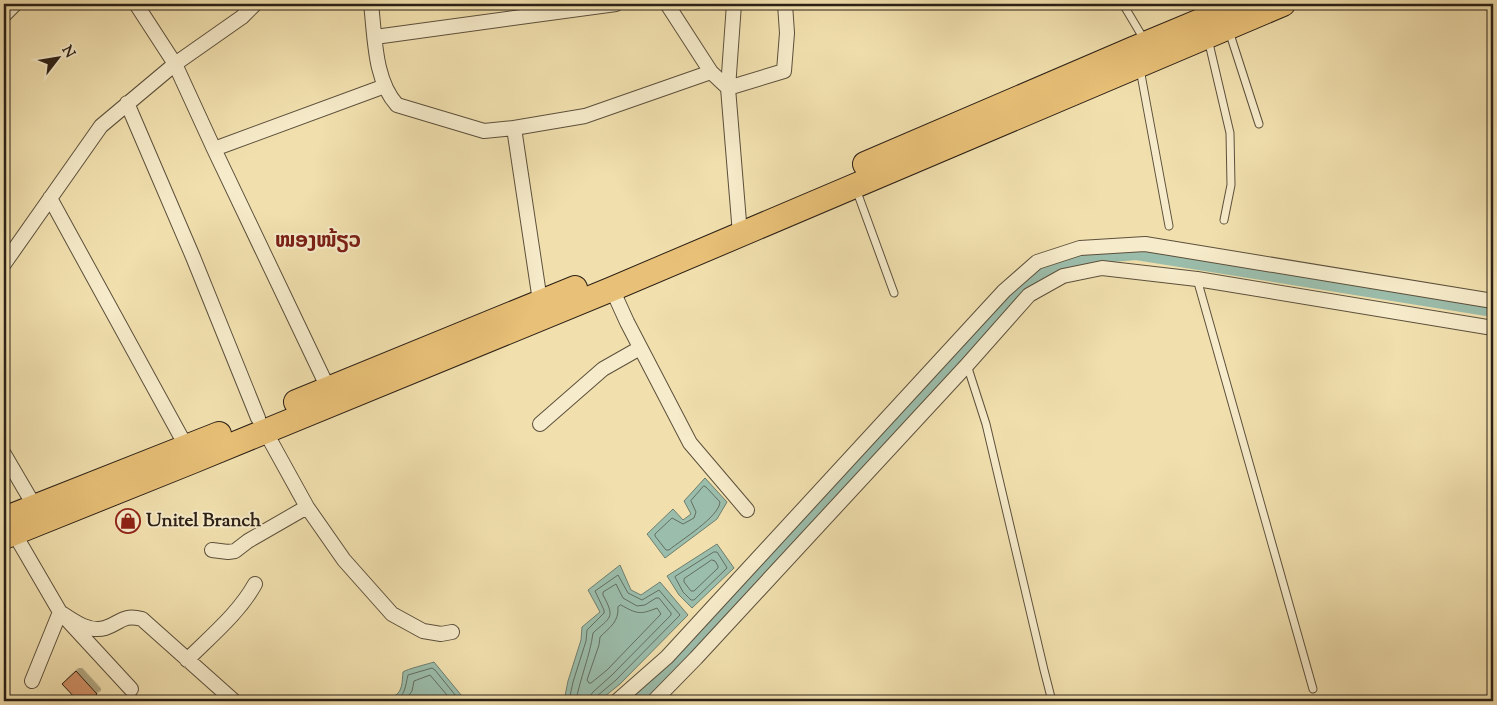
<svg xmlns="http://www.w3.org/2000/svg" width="1497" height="705" font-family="'Sorts Mill Goudy','Noto Sans Lao',serif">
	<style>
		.water { fill: #9bbdab; stroke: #6e7e6f }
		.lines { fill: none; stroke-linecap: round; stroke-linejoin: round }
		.shore { stroke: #636e60; stroke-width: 1 }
		.canal { stroke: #9bbdab; stroke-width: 12 }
		.building { fill: #cf9066; stroke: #2b2016; filter: url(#shadow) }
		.service-casing { stroke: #5c503c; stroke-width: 9 }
		.minor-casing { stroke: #5c503c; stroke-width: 16 }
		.trunk-casing { stroke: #2b2016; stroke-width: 26 }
		.service { stroke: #f6ebca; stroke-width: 7 }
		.minor { stroke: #f6ebca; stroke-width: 14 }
		.trunk { stroke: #e8c077; stroke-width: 24 }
		.labels { text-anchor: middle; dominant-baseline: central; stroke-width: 4; stroke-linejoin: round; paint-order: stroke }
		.poi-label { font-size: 19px; font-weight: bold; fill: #2b2016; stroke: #f6ebca; text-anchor: start }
		.quarter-label { font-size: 21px; font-weight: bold; fill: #7a1f14; stroke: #f6ebca }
	</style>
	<defs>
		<filter id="shadow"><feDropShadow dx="4.5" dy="-4.5" stdDeviation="0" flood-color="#0004"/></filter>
	</defs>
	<rect width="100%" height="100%" fill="#f1e0ae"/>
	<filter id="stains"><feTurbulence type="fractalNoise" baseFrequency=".004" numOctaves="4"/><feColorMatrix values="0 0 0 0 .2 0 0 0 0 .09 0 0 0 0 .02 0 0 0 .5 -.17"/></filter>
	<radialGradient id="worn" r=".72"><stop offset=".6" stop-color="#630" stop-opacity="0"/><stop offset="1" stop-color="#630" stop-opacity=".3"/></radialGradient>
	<path class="water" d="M 705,478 L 727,502 L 717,519 L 665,558 L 647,534 L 673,509 L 683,520 L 691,514 L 684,501 Z
		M 717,544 L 734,568 L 692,608 L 679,595 L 667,576 Z
		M 620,565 L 631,590 L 641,595 L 660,582 L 688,615 L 620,684 L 599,701 L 564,701 L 568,681 L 581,640 L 582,627 L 600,612 L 588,590 Z
		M 434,662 L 466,701 L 382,701 C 386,699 390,698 394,696 C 403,692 402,681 403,672 C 407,669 428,664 434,662 Z"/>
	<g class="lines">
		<path class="shore" d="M 704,486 L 706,487 L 720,502 C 719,517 681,540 669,550 L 666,550 L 655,536 L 655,534 L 672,518 L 683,524 L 694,518 L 696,512 L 691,501 Z
			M 714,552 L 717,552 L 726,566 L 727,568 L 694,600 L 691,600 L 683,592 L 675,577 Z
			M 712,560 L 715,561 L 718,566 L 718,568 L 694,591 L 691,591 L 684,582 L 684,579 Z
			M 621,605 C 637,614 640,615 657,608 L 661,614 L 607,670 L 591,683 L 589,683 L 587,680 L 599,645 L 600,637 C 610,627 619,622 618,607 Z
			M 394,701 C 406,695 405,687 408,675 L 432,668 L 435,670 L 460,701
			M 405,701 L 412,691 L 414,681 L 430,675 L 452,701
			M 569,701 L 573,682 L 586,641 L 587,630 L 604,613 L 604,610 L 595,591 L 618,575 L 628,593 L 642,600 L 659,590 L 680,615 L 616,680 L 597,696 L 596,701
			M 576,701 C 580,678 590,656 593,633 C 610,617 616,619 603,595 L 603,592 L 616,584 L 623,598 L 637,606 L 645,605 L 656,598 L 659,598 L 671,613 L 671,615 L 612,675 L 593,692 L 590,696 L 590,701"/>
		<path class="canal" d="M 635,701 L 647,691 L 755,581 L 1003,305 L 1044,273 L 1087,258 L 1136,254 L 1493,311"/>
	</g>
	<path class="building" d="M 76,671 L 97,694 L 88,701 L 78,701 L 62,684 Z"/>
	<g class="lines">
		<defs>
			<path id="service" d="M 1123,4 L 1145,41
				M 1229,31 L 1259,124
				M 1208,39 L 1230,133 L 1231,185 L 1224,220
				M 1140,69 L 1169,226
				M 856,189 L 894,293
				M 1197,279 L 1313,689
				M 967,365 L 986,424 L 1044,670 L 1052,701"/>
			<path id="minor" d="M 136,4 L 175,64 L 214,149 L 328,388
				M 371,4 C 375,36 374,80 397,105 L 484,131 L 514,128
				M 667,4 L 711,72 L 728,88 L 784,71 L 787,33 L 785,4
				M 734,4 L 728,88 L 740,234
				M 4,15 L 15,4
				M 375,37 L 616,4
				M 127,103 L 193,257 L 258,418
				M 214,149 L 385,86
				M 50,198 L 186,446
				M 4,264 L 101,126 L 175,64 L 242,17 L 255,4
				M 612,289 L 627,322 L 690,443 L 747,510
				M 540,301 L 514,128 L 585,116 L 711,72
				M 540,424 L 603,369 L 640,348
				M 265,431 L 307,507 L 344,560 L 392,614 L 423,631 L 441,634 L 452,632
				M 4,454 L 38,512
				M 14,533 L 60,612 L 131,689
				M 212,550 L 228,552 L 235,551 L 248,541 L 307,507
				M 187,660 C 211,636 239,613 255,584
				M 32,681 L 60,612 C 72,620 89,633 105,628 C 121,623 122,614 142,619 L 234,701
				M 617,701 L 667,657 L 1004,291 L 1037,262 L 1080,248 L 1145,244 L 1493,301
				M 654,701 L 696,658 L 967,365 L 1029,295 L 1063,276 L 1102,268 L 1197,279 L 1493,328"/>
			<path id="trunk" d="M 865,164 L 1133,49 L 1241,4
				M 296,402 L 575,288
				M 4,519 L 219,434
				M 4,537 L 193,461 L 612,289 L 1283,4"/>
		</defs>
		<use href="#service" class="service-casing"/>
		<use href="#minor" class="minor-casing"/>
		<use href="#trunk" class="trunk-casing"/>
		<use href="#service" class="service"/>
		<use href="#minor" class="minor"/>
		<use href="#trunk" class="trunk"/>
	</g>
	<defs>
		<symbol id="shop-ring" viewBox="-11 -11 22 22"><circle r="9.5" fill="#f6ebca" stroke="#8f2418" stroke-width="1.5"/><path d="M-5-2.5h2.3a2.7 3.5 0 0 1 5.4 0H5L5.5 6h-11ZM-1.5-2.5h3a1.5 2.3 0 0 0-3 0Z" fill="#8f2418"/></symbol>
	</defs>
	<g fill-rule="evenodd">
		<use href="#shop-ring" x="114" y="507" width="28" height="28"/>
	</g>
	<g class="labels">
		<g class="poi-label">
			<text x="146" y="521">Unitel Branch</text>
		</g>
		<g class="quarter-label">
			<text x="318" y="242">ໜອງໜ້ຽວ</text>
		</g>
	</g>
	<rect width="1497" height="705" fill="none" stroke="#f1e0ae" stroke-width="20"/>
	<rect x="5" y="5" width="1487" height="695" fill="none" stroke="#2b2016" stroke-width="2.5"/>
	<rect x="10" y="10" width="1477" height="685" fill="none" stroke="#2b2016"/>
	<g transform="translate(58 58) rotate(59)" stroke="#f6ebca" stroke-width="4" paint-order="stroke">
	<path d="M0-4L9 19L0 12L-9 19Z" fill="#2b2016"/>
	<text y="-8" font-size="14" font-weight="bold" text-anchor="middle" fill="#2b2016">N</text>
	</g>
	<rect width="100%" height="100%" filter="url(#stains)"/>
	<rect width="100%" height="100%" fill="url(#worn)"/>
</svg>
